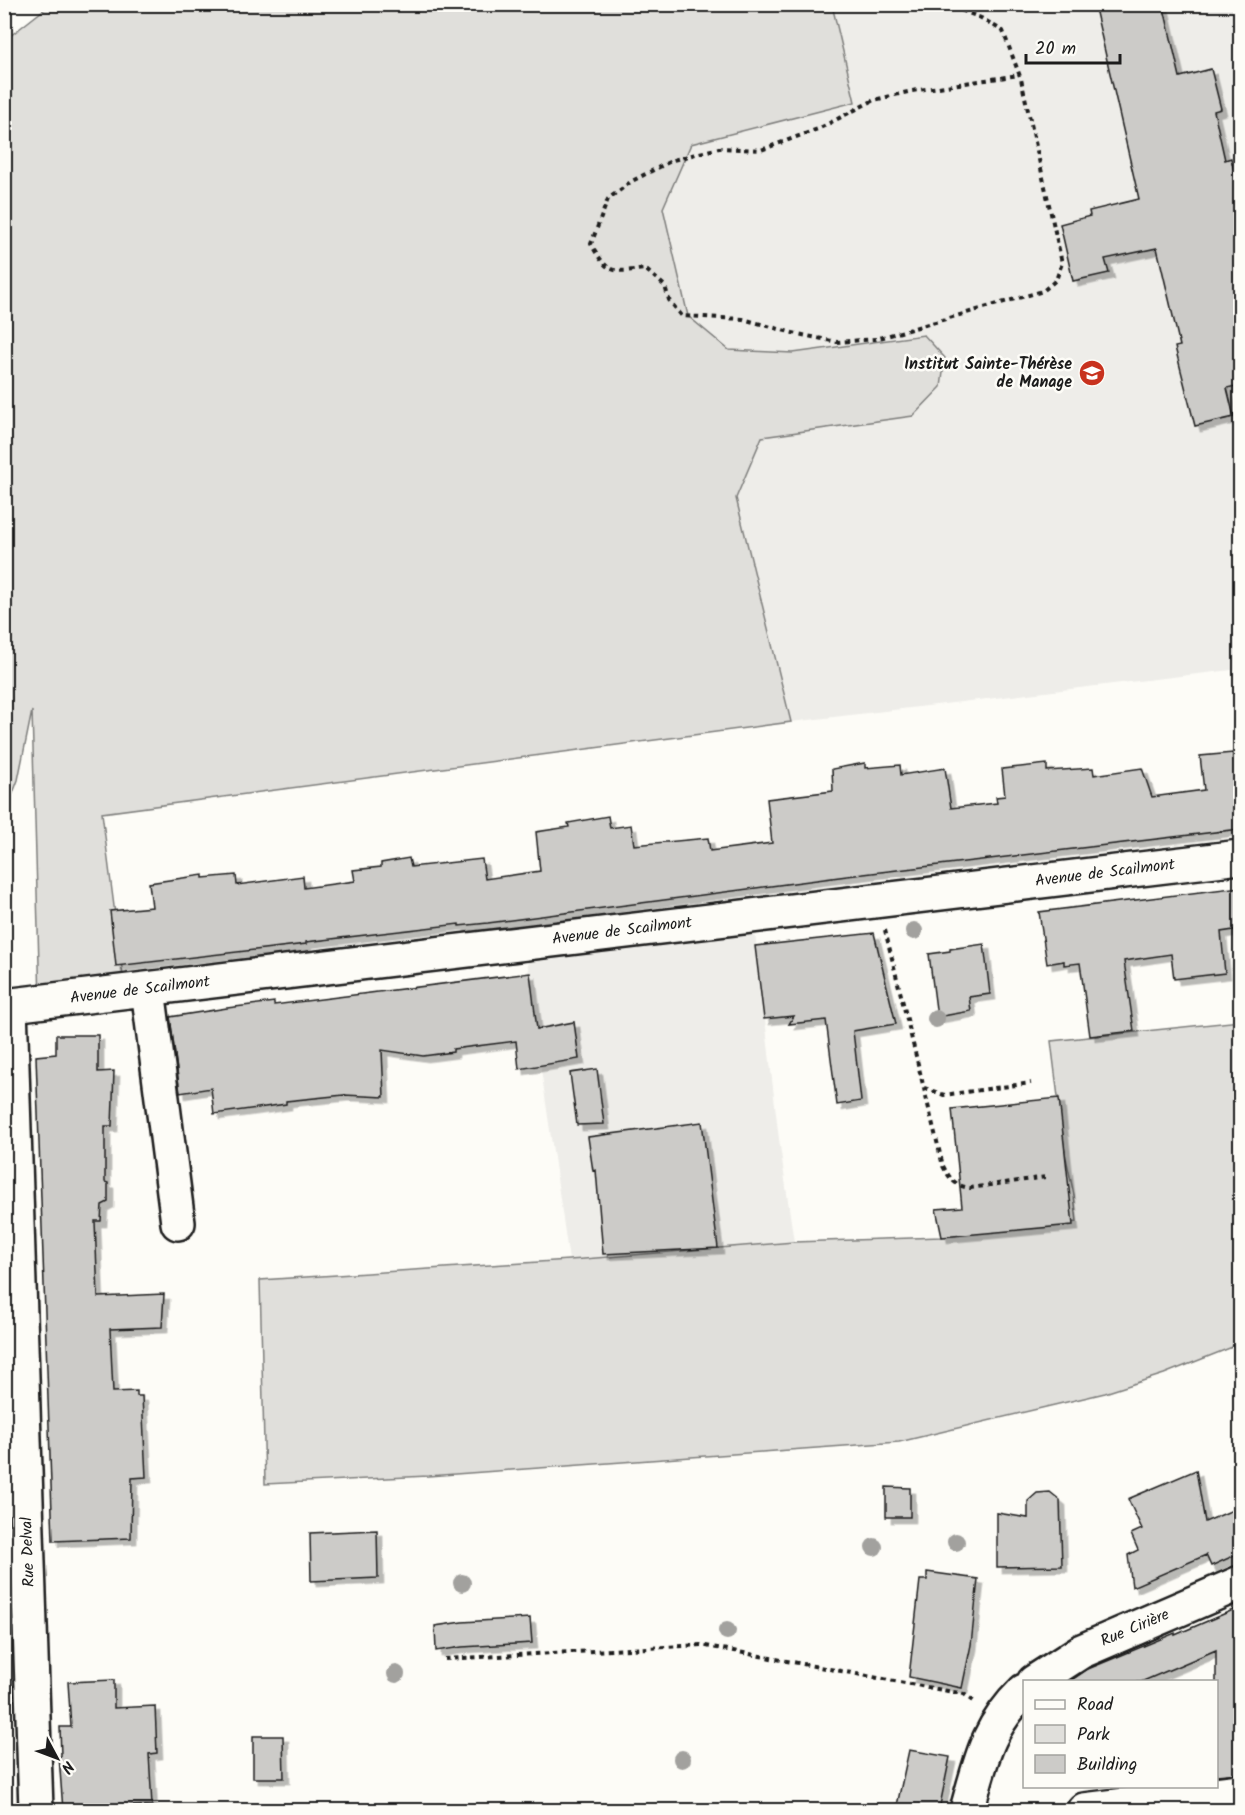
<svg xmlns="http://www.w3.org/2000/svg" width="1245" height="1815" font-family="Kalam,sans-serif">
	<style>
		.built { fill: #eeede9 }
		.green { fill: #e0dfdb; stroke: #7e7e7c; stroke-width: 1.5 }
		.building { fill: #cccbc8; stroke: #1c1c1c; stroke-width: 1.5; filter: url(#shadow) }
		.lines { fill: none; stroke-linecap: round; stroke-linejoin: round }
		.minor-casing { stroke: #1c1c1c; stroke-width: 38 }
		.path { stroke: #1c1c1c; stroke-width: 4; stroke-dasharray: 4.5 4.5; stroke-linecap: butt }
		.minor { stroke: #fdfcf7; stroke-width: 33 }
		.tree { fill: #a2a19e }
		.labels { text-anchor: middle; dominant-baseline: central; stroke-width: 5; stroke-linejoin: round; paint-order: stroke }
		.poi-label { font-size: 16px; font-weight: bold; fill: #1c1c1c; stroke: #fdfcf7; text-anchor: end }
		.street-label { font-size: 16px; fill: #1c1c1c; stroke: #fdfcf7 }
	</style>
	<defs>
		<filter id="shadow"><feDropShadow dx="5.5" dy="5.5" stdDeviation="0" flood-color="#0004"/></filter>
	</defs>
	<rect width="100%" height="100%" fill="#fdfcf7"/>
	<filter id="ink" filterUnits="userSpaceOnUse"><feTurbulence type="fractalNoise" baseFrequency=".0167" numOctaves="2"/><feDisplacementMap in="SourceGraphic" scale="12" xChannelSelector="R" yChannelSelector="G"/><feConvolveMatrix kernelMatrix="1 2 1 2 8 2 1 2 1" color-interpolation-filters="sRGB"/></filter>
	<g filter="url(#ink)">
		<path class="built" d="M 832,5 L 1240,5 L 1240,669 L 791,722 L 736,498 L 762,437 L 912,416 L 924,335 L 793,353 L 729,350 L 688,316 L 663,208 L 691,144 L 855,102 Z
			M 753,916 L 779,1139 L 794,1242 L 569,1260 L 537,1042 L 525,943 Z"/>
		<path class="green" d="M 51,4 L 832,5 L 855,102 L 691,144 L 663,208 L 688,316 L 729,350 L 793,353 L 924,335 L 945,358 L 941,387 L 913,416 L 762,437 L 736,498 L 791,722 L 102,813 L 125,992 L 40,1001 L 32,711 L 18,780 L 5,814 L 5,40 Z
			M 1240,1021 L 1240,1344 L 1164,1374 L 1105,1393 L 899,1442 L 428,1476 L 265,1484 L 260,1280 L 584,1259 L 794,1242 L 941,1237 L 1077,1222 L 1074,1195 L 1065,1153 L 1051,1041 Z"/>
		<path class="building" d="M 1094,4 L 1163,4 L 1180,77 L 1211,69 L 1221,109 L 1214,111 L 1225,160 L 1231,158 L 1240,198 L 1240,385 L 1227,388 L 1234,417 L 1195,426 L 1175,347 L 1180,346 L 1157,248 L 1105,259 L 1109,273 L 1073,281 L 1060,224 L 1090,216 L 1089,211 L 1139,199 Z
			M 1233,753 L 1238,787 L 1240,787 L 1240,829 L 847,876 L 488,923 L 459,926 L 459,924 L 306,942 L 306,944 L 116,966 L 110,911 L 152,907 L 149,883 L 203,875 L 203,878 L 236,875 L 237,885 L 303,876 L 304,888 L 355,881 L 353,870 L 381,867 L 381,863 L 409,858 L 411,867 L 482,859 L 485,879 L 540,871 L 536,832 L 569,827 L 568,823 L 608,816 L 610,828 L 631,825 L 634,845 L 708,838 L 710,851 L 772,843 L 767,799 L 833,791 L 832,769 L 865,763 L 865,768 L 900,765 L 901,775 L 945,768 L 951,808 L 997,803 L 996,797 L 1005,796 L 1002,769 L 1047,764 L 1047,771 L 1093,768 L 1094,775 L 1142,768 L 1152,797 L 1204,790 L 1200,756 Z
			M 1240,887 L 1240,929 L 1221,932 L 1225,973 L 1174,979 L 1171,954 L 1124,961 L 1134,1031 L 1090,1036 L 1080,963 L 1064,965 L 1064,961 L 1047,964 L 1039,912 Z
			M 874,933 L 896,1024 L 853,1031 L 861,1101 L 837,1105 L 826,1020 L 789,1024 L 794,1016 L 764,1019 L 755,946 Z
			M 984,944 L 990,994 L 969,997 L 971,1011 L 937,1017 L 929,954 L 950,951 L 950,949 Z
			M 530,973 L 537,1029 L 574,1022 L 579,1059 L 519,1069 L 516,1041 L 453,1049 L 453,1052 L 423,1056 L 382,1050 L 384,1097 L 344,1095 L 286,1101 L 286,1104 L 214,1114 L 211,1088 L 180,1093 L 170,1017 L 227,1008 L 274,1002 L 274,1005 Z
			M 56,1035 L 98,1035 L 98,1072 L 114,1071 L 112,1126 L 105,1126 L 105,1182 L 108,1183 L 108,1202 L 102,1205 L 101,1221 L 95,1221 L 98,1297 L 164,1294 L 162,1327 L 110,1329 L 113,1392 L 137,1391 L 137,1396 L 142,1396 L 146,1477 L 132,1478 L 131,1538 L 53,1541 L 36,1056 L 56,1054 Z
			M 597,1069 L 604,1124 L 577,1125 L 570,1073 Z
			M 1059,1098 L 1073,1225 L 942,1237 L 936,1209 L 962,1207 L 952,1109 Z
			M 702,1122 L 718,1248 L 603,1254 L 596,1170 L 593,1171 L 588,1137 Z
			M 1196,1470 L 1205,1522 L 1240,1507 L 1240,1553 L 1211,1566 L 1206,1555 L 1132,1587 L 1128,1555 L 1138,1550 L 1131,1534 L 1142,1529 L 1128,1499 Z
			M 886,1487 L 910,1488 L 910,1517 L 886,1517 Z
			M 1050,1492 L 1060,1500 L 1062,1566 L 997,1567 L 997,1513 L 1028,1518 L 1028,1501 L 1037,1493 Z
			M 377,1530 L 378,1578 L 311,1581 L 310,1533 Z
			M 927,1572 L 978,1579 L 971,1645 L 962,1688 L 909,1677 L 920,1580 L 927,1580 Z
			M 1240,1607 L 1240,1773 L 1216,1775 L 1216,1650 L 1141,1682 L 1069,1682 L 1088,1669 L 1175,1633 L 1175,1635 Z
			M 530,1618 L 532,1643 L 462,1647 L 436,1651 L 435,1626 L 462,1622 Z
			M 114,1680 L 114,1708 L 155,1706 L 157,1753 L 149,1754 L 152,1805 L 123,1806 L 123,1810 L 63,1810 L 59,1757 L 61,1756 L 60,1727 L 71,1727 L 68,1682 Z
			M 253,1736 L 283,1736 L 284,1778 L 253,1778 Z
			M 909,1750 L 950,1757 L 939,1810 L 896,1810 Z"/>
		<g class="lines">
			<defs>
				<path id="minor" d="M 148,989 L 178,1223
					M 4,1006 L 1240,857
					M 10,1006 L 36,1810
					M 1034,1682 L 1082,1651 L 1240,1583
					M 967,1810 C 981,1761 986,1728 1024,1691
					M 1084,1810 L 1240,1791"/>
			</defs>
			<use href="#minor" class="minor-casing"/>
			<path class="path" d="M 955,4 L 961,10 L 981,18 L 1003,31 L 1021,79 L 1062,263 L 1056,280 L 1043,291 L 876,339 L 837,342 L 793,333 L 743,319 L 682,316 L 669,300 L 665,286 L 645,269 C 611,272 609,275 591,244 L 608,199 L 632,181 L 673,160 L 719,148 L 761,150 L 818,129 L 874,100 L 912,91 L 1019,75
				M 885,930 L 943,1166 C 950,1179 955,1186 970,1188 L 1046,1177
				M 924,1088 L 944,1095 L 1031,1083
				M 445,1659 L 701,1645 L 964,1694 L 975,1702"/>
			<use href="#minor" class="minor"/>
		</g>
		<g class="tree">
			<circle cx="914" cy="931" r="9"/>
			<circle cx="936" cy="1019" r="9"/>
			<circle cx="956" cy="1542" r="9"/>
			<circle cx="874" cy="1547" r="9"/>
			<circle cx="462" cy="1583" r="9"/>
			<circle cx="727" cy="1631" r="9"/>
			<circle cx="396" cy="1674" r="9"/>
			<circle cx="682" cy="1759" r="9"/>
		</g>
	</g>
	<defs>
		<symbol id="school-disc" viewBox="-11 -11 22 22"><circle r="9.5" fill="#c8321e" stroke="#fdfcf7"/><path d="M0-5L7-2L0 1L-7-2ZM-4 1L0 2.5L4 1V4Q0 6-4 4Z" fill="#fff"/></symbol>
	</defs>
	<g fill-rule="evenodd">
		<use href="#school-disc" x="1077" y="358" width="30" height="30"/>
	</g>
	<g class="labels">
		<g class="poi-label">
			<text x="1072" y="364">Institut Sainte-Thérèse<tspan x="1072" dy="18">de Manage</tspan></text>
		</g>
		<g class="street-label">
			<text transform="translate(1105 873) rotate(-7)">Avenue de Scailmont</text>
			<text transform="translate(622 931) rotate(-7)">Avenue de Scailmont</text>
			<text transform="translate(140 990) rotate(-7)">Avenue de Scailmont</text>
			<text transform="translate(28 1552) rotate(-92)">Rue Delval</text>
			<text transform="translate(1135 1628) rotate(-23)">Rue Cirière</text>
		</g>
	</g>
	<rect width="1245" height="1815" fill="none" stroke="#fdfcf7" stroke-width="24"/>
	<rect x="12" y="12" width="1221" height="1791" fill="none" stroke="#1c1c1c" stroke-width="2" filter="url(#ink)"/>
	<rect x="1023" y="1680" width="195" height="108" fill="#fdfcf7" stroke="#a3a29f" stroke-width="1.5"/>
	<rect x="1035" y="1700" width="30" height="9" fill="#fdfcf7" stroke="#a3a29f" stroke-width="1.5"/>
	<text x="1077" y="1710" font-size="18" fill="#1c1c1c">Road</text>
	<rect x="1035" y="1725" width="30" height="18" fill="#e0dfdb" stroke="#a3a29f" stroke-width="1.5"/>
	<text x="1077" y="1740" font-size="18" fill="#1c1c1c">Park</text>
	<rect x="1035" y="1755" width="30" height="18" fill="#cccbc8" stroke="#a3a29f" stroke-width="1.5"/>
	<text x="1077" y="1770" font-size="18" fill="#1c1c1c">Building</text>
	<g transform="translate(57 1758) rotate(131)" stroke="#fdfcf7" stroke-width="4.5" paint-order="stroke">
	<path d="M0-4.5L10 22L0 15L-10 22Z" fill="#1c1c1c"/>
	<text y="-9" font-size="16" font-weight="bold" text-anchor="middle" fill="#1c1c1c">N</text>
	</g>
	<path d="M1026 54v9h94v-9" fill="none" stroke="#1c1c1c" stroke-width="3"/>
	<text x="1035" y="54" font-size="18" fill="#1c1c1c" stroke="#fdfcf7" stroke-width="4.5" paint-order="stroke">20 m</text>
</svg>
